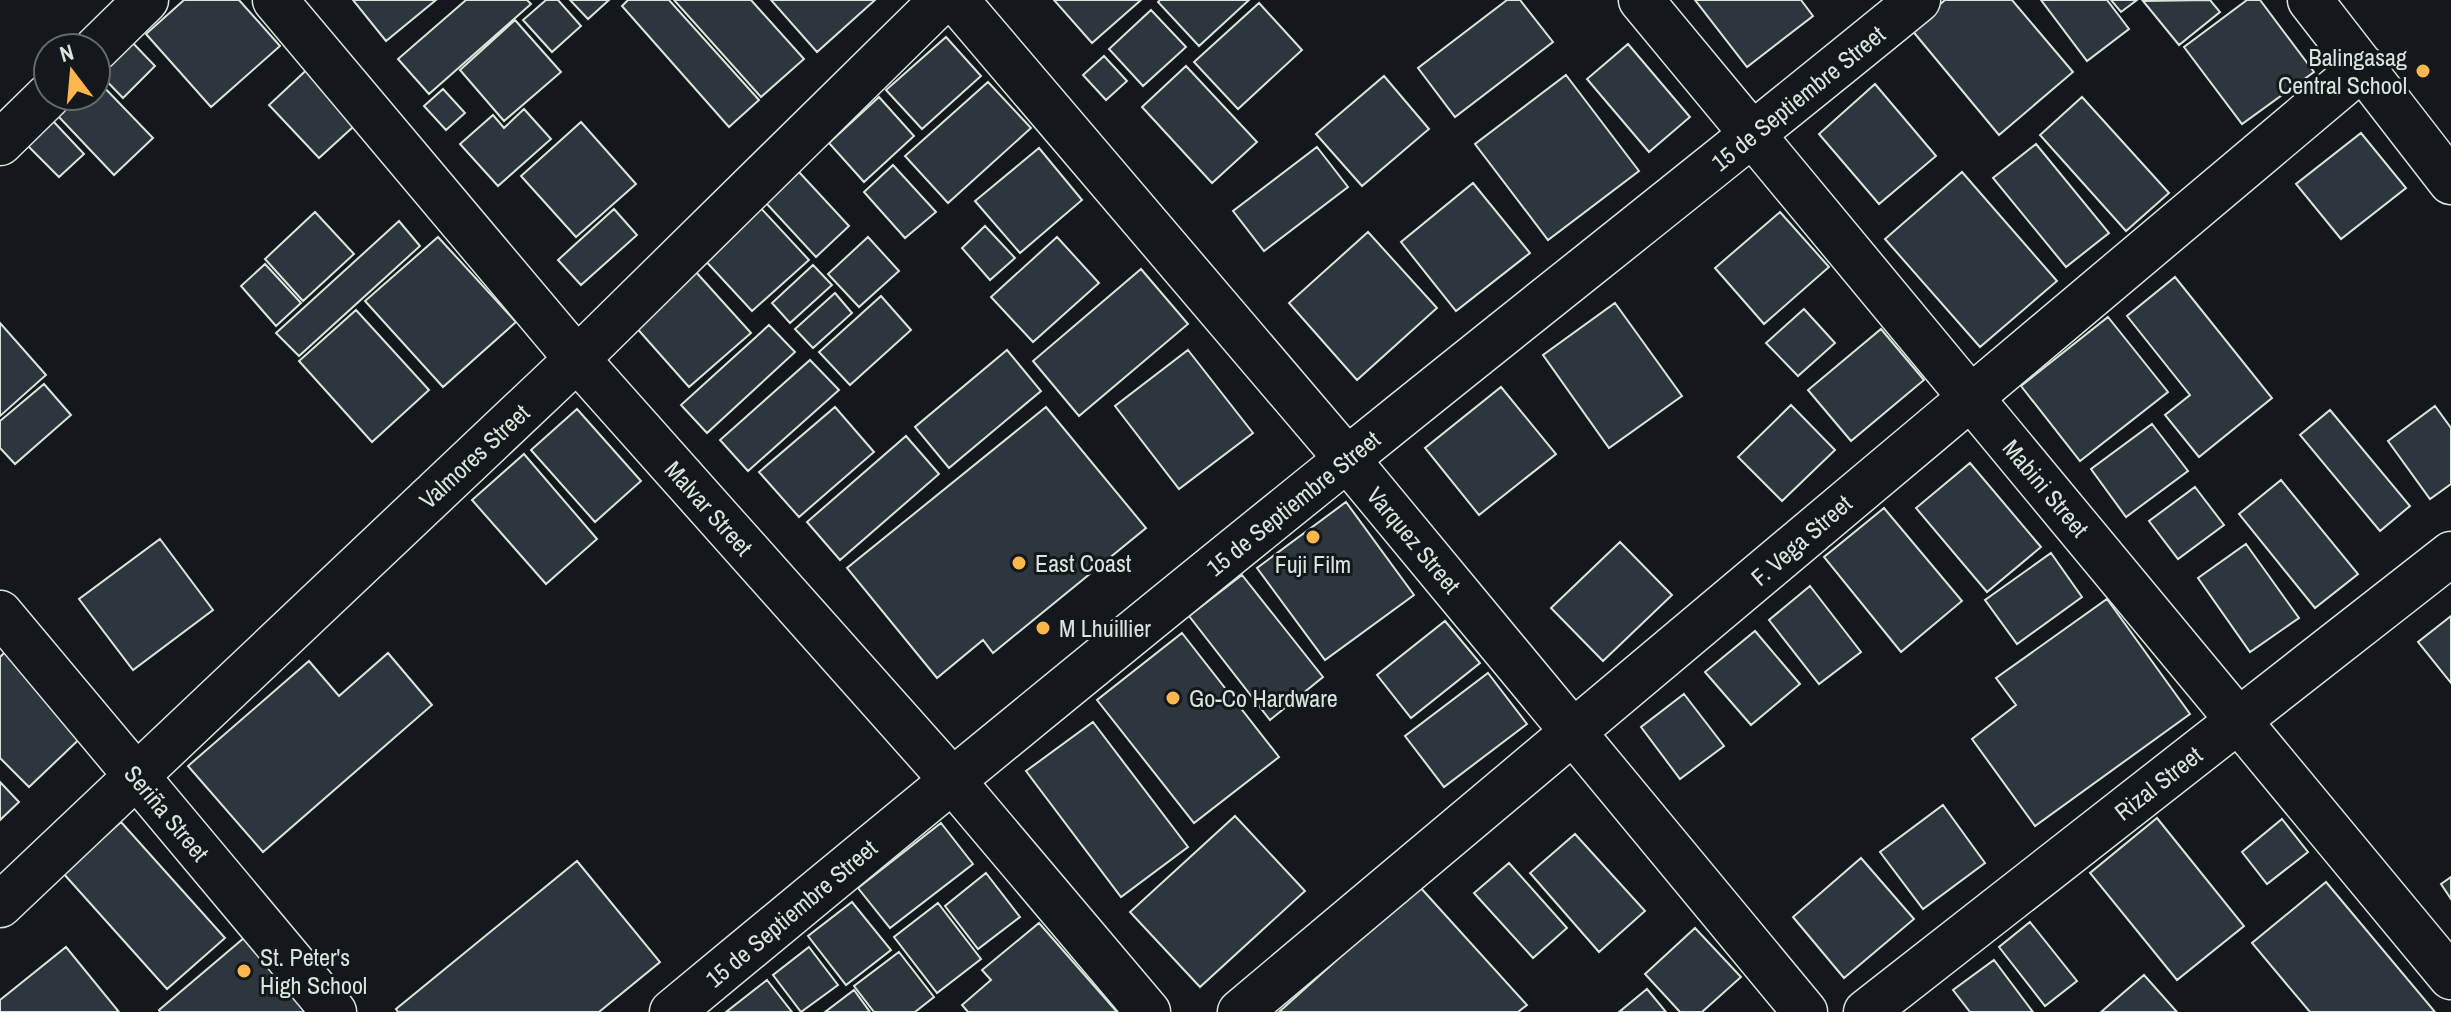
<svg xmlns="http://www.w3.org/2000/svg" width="2451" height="1012" font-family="'Archivo Narrow',sans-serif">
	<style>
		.building { fill: #2c363c; stroke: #d8e6dc; stroke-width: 2 }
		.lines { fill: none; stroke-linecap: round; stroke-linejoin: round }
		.minor-casing { stroke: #d8e6dc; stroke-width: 47 }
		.major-casing { stroke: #d8e6dc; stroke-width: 47 }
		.minor { stroke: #14181c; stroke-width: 44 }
		.major { stroke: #14181c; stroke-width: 44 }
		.poi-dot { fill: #ffb74d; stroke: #14181c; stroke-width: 3 }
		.labels { text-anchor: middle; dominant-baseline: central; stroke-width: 6; stroke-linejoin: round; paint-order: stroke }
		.poi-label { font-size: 24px; fill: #d8e6dc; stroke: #14181c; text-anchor: start }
		.street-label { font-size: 24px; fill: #d8e6dc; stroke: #14181c }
	</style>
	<rect width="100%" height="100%" fill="#14181c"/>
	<path class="building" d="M 184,0 L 239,0 L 280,46 L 211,107 L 146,34 Z
		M 353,0 L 436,0 L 386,41 Z
		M 466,0 L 527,0 L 531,4 L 429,94 L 398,59 Z
		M 546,0 L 558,0 L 581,26 L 552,52 L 523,20 Z
		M 570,0 L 609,0 L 588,19 Z
		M 628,0 L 669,0 L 759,100 L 729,127 L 622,6 Z
		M 674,0 L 751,0 L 804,59 L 761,97 Z
		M 771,0 L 875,0 L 817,52 Z
		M 1054,0 L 1141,0 L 1092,43 Z
		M 1160,0 L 1249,0 L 1199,46 L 1158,2 Z
		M 1507,0 L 1520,0 L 1553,42 L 1455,117 L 1418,68 Z
		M 1695,0 L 1801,0 L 1813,16 L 1747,67 Z
		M 1945,0 L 2012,0 L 2073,72 L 1999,135 L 1911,29 Z
		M 2041,0 L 2107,0 L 2129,29 L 2087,61 Z
		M 2111,0 L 2137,0 L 2121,12 Z
		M 2210,0 L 2220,12 L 2179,45 L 2143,1 Z
		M 2247,0 L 2260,0 L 2314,72 L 2242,124 L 2184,47 Z
		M 1259,3 L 1302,50 L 1238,109 L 1194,62 Z
		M 1151,10 L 1186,47 L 1143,86 L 1109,49 Z
		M 515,20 L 561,72 L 504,121 L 460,70 Z
		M 946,37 L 981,76 L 922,129 L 886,90 Z
		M 129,39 L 155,66 L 123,98 L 96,70 Z
		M 1628,44 L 1690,117 L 1649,152 L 1587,79 Z
		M 1104,56 L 1127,81 L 1106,100 L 1083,75 Z
		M 314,63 L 364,117 L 319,158 L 269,105 Z
		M 1186,66 L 1257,142 L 1212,183 L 1142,107 Z
		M 1566,75 L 1639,171 L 1548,240 L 1475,144 Z
		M 1384,76 L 1429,129 L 1362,186 L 1316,134 Z
		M 97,80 L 153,138 L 114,175 L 58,116 L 80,96 L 96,96 Z
		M 988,82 L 1031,128 L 948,203 L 905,156 Z
		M 1875,84 L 1936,156 L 1879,204 L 1819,134 Z
		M 443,89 L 465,113 L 446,130 L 424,106 Z
		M 879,97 L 914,136 L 864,182 L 829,143 Z
		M 2082,97 L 2169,193 L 2126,231 L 2040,135 Z
		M 524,109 L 551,139 L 498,186 L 460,144 L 493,115 L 504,128 Z
		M 53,121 L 84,154 L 59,177 L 27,145 Z
		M 581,122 L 636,184 L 576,237 L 521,176 Z
		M 2361,133 L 2406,188 L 2341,239 L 2296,184 Z
		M 2036,144 L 2109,233 L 2066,267 L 1993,178 Z
		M 1317,147 L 1348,187 L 1264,251 L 1233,211 Z
		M 1039,148 L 1082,200 L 1020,253 L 975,201 Z
		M 893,165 L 936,212 L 905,238 L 864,192 Z
		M 799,172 L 849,226 L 816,257 L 766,203 Z
		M 1962,172 L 2057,281 L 1980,347 L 1885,239 Z
		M 1473,183 L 1530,253 L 1456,311 L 1401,242 Z
		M 757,204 L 809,260 L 752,311 L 701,256 Z
		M 614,209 L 637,235 L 581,285 L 558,260 Z
		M 315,212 L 354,254 L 303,301 L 265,259 Z
		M 1780,212 L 1829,267 L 1764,324 L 1715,268 Z
		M 399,221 L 420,246 L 299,356 L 276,333 Z
		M 985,226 L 1015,258 L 990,280 L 962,248 Z
		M 1368,232 L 1437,308 L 1357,380 L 1289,303 Z
		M 438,237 L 516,322 L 443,387 L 365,301 Z
		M 868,237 L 899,271 L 859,307 L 828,274 Z
		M 1057,237 L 1099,283 L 1033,342 L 991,297 Z
		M 265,264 L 301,303 L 276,326 L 241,286 Z
		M 813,265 L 832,285 L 790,323 L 772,303 Z
		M 1141,269 L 1188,324 L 1079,416 L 1033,361 Z
		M 695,271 L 751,333 L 689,387 L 634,325 Z
		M 2175,277 L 2272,398 L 2199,457 L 2165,415 L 2190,395 L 2127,316 Z
		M 835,293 L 852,313 L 813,348 L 795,329 Z
		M 881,296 L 911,330 L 850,385 L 819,352 Z
		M 1615,303 L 1682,396 L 1609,448 L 1543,355 Z
		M 1804,309 L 1835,343 L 1798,376 L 1766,343 Z
		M 356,310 L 429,390 L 372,442 L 299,361 Z
		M 2108,317 L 2168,392 L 2080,461 L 2021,386 Z
		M 0,323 L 46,375 L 0,416 Z
		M 769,325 L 795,352 L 707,433 L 681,405 Z
		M 1881,329 L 1924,380 L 1851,441 L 1808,390 Z
		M 1007,350 L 1041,391 L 949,468 L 915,427 Z
		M 1188,350 L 1253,433 L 1179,489 L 1115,406 Z
		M 810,360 L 839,390 L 748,471 L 720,440 Z
		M 44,384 L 71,415 L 15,464 L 0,448 L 0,421 Z
		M 1501,387 L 1556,454 L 1479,515 L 1425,448 Z
		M 1791,405 L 1835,450 L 1782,501 L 1738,457 Z
		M 2435,406 L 2451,428 L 2451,484 L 2430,499 L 2388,441 Z
		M 835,407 L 874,452 L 799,517 L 759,472 Z
		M 1046,407 L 1146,528 L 993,653 L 983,640 L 937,678 L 847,568 Z
		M 577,409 L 641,481 L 595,522 L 531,450 Z
		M 2330,410 L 2410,506 L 2380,531 L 2300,435 Z
		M 2152,424 L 2188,471 L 2126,517 L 2091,469 Z
		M 906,436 L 939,474 L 840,560 L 807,522 Z
		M 524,454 L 597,539 L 546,584 L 472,500 Z
		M 1970,463 L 2041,547 L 1987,592 L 1916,508 Z
		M 2281,480 L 2358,574 L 2315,608 L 2239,514 Z
		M 2195,487 L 2224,525 L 2178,559 L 2149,521 Z
		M 1346,502 L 1414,595 L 1325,660 L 1257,568 Z
		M 1884,508 L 1962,601 L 1901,652 L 1824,557 Z
		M 160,539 L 213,610 L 133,670 L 79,599 Z
		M 1620,542 L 1672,595 L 1603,661 L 1551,608 Z
		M 2246,544 L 2299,618 L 2250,652 L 2198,578 Z
		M 2051,553 L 2082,597 L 2017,644 L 1985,600 Z
		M 1242,575 L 1323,677 L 1270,720 L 1189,616 Z
		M 1810,586 L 1861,652 L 1819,684 L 1769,620 Z
		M 2107,599 L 2190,714 L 2035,826 L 1972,739 L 2016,705 L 1996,678 Z
		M 2451,616 L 2451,683 L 2418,642 Z
		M 1445,621 L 1480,663 L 1411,718 L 1377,675 Z
		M 1755,631 L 1800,684 L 1751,725 L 1705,672 Z
		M 1182,633 L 1279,757 L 1194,823 L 1097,700 Z
		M 11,646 L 90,729 L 29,787 L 0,758 L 0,657 Z
		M 388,653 L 432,705 L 263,852 L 188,766 L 309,661 L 339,696 Z
		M 1488,673 L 1527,724 L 1444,787 L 1405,736 Z
		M 1684,694 L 1724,746 L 1680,779 L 1641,727 Z
		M 1093,722 L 1188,847 L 1121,897 L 1026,771 Z
		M 0,782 L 19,802 L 0,820 Z
		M 1943,805 L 1985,863 L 1923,909 L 1880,852 Z
		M 1235,816 L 1305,891 L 1200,987 L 1130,912 Z
		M 2157,818 L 2244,926 L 2177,980 L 2090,873 Z
		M 2282,819 L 2308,852 L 2267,884 L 2242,852 Z
		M 121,822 L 225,938 L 167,989 L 63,873 Z
		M 941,823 L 973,864 L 890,928 L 858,888 Z
		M 1575,834 L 1645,911 L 1599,952 L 1530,873 Z
		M 1861,858 L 1914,919 L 1844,978 L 1793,917 Z
		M 577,861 L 660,962 L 599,1012 L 398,1012 L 396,1009 Z
		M 1509,863 L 1567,928 L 1533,958 L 1474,893 Z
		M 986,873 L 1020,917 L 978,949 L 945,906 Z
		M 2451,877 L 2451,899 L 2441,884 Z
		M 2326,882 L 2435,1012 L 2310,1012 L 2252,943 Z
		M 1419,886 L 1527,1005 L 1518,1012 L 1279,1012 Z
		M 852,902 L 891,950 L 846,985 L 808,936 Z
		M 938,903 L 981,959 L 937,993 L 894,937 Z
		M 2030,922 L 2077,981 L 2045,1006 L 1999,947 Z
		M 1039,923 L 1117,1012 L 968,1012 L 962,1005 L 991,980 L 982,970 Z
		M 1695,928 L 1741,977 L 1702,1012 L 1680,1012 L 1645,974 Z
		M 251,932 L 315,1012 L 160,1012 L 159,1010 Z
		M 66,947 L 119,1012 L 0,1012 L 0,1000 Z
		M 809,947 L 838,985 L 801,1012 L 773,975 Z
		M 899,952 L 934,997 L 915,1012 L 874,1012 L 854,986 Z
		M 1994,960 L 2033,1012 L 1970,1012 L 1953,990 Z
		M 2144,975 L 2177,1012 L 2101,1012 Z
		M 767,980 L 792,1012 L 726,1012 Z
		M 1647,989 L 1666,1012 L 1619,1012 Z
		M 854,990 L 870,1012 L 825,1012 Z"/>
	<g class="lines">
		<defs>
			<path id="minor" d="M 275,0 L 577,359 L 952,780 L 1148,1012
				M 1641,0 L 2451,977
				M 2310,0 L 2451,182
				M 96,49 L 146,0
				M 0,143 L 48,96
				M 1347,459 L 1805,1012
				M 0,613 L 334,1012
				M 0,905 L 577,359 L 942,0
				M 1240,1012 C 1616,700 1988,381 2363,67
				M 1866,1012 L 2451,554"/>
			<path id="major" d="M 956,0 L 1347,459
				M 672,1012 C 895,827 1120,642 1346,460 C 1536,306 1729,155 1918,0"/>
		</defs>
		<use href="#minor" class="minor-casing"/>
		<use href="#major" class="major-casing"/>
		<use href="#minor" class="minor"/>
		<use href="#major" class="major"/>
	</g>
	<g class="poi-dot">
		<circle cx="2423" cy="71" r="8"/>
		<circle cx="1313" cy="537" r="8"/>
		<circle cx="1019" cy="563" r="8"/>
		<circle cx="1043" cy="628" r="8"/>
		<circle cx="1173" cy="698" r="8"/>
		<circle cx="244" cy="971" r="8"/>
	</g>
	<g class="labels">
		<g class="poi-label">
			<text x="2407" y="57" text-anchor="end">Balingasag<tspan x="2407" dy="28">Central School</tspan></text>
			<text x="1035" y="563">East Coast</text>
			<text x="1313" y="564" text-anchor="middle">Fuji Film</text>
			<text x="1059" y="628">M Lhuillier</text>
			<text x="1189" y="698">Go-Co Hardware</text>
			<text x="260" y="957">St. Peter's<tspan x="260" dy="28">High School</tspan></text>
		</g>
		<g class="street-label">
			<text transform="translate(1798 98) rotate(-39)">15 de Septiembre Street</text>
			<text transform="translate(474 456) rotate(-43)">Valmores Street</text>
			<text transform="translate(2046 488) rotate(50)">Mabini Street</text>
			<text transform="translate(1293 503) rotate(-39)">15 de Septiembre Street</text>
			<text transform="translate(709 508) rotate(48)">Malvar Street</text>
			<text transform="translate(1414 540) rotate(50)">Varquez Street</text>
			<text transform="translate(1801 540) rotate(-41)">F. Vega Street</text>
			<text transform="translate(2158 783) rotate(-38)">Rizal Street</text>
			<text transform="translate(167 813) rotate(50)">Seriña Street</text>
			<text transform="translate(791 913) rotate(-40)">15 de Septiembre Street</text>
		</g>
	</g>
	<g transform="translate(72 72) rotate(344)"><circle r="38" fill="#14181c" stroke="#626a69" stroke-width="2"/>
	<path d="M0-6L14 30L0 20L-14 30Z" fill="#ffb74d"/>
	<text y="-12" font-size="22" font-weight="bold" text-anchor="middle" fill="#d8e6dc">N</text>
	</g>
</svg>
